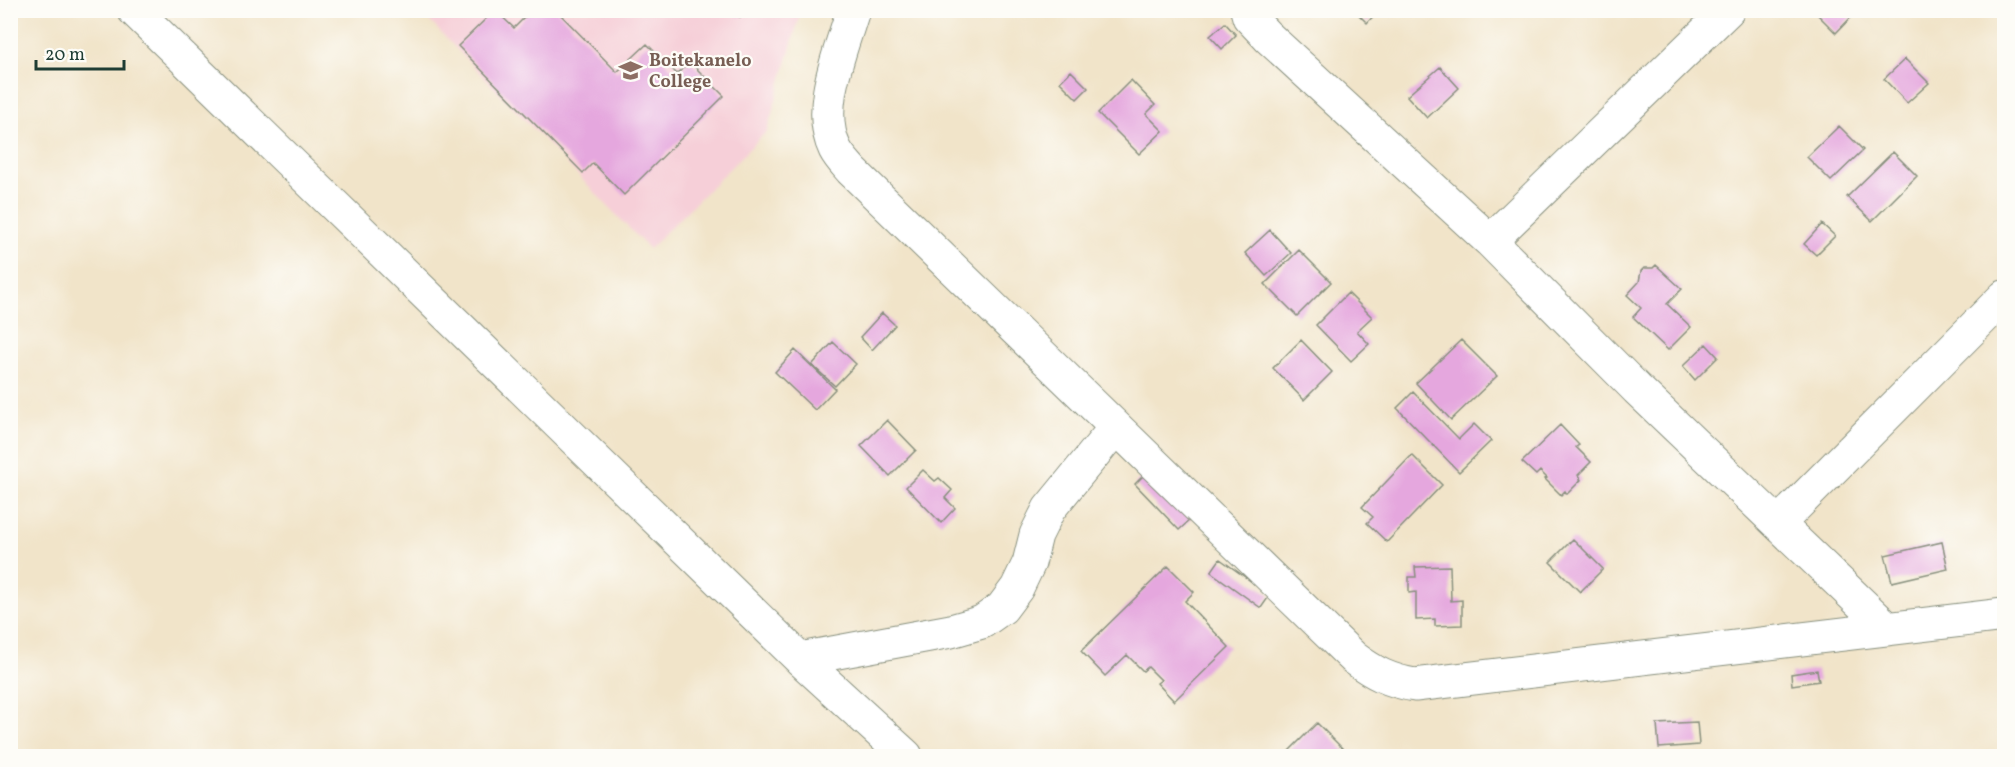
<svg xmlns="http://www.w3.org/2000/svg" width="2015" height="767" font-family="Vollkorn,serif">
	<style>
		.built { fill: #f6cfd8 }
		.building { fill: #e5a7de }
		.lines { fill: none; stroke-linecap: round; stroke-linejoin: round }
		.minor-casing { stroke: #88907e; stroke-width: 35 }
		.minor { stroke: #fff; stroke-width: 33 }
		.labels { text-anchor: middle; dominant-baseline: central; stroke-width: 4.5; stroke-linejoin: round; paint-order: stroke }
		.education-label { font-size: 18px; font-weight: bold; fill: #785e54; stroke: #fdfcf7; text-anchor: start }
	</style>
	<rect width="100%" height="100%" fill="#fdfcf7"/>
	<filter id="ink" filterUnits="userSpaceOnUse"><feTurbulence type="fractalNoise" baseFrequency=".0167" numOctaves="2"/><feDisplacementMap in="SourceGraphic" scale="12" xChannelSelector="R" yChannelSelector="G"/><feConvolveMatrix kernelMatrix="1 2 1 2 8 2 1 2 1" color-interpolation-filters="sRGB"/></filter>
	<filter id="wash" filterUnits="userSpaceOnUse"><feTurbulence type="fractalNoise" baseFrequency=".008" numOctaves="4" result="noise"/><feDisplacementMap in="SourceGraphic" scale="24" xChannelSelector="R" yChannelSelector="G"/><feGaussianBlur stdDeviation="1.35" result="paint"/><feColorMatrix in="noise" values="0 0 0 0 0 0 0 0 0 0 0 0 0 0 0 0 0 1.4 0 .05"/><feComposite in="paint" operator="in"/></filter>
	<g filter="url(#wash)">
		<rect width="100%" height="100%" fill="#f1e4c9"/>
		<path class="built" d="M 420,11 L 801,11 L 767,131 L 649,249 Z"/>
		<g id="blocks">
			<path class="building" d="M 495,10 L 514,28 L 532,10 L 556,10 L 617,72 L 647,44 L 677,74 L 690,62 L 724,96 L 624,195 L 593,163 L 583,173 L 458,46 Z
				M 721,10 L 742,10 L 740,17 Z
				M 1354,10 L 1379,10 L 1367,23 Z
				M 1813,10 L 1858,10 L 1836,33 Z
				M 1225,23 L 1236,35 L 1222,49 L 1210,36 Z
				M 1905,59 L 1929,83 L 1907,103 L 1884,79 Z
				M 1440,67 L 1459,88 L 1427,118 L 1407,96 Z
				M 1071,71 L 1088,88 L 1077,99 L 1060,82 Z
				M 1131,80 L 1155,105 L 1146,114 L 1163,131 L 1139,154 L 1098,113 Z
				M 1839,126 L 1863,150 L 1831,181 L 1807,157 Z
				M 1893,152 L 1917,176 L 1872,221 L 1847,197 Z
				M 1822,224 L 1835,236 L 1816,255 L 1804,244 Z
				M 1270,230 L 1291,253 L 1266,276 L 1245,253 Z
				M 1299,250 L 1331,282 L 1297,316 L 1265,284 Z
				M 1656,265 L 1682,289 L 1667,304 L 1691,327 L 1668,350 L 1633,317 L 1641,308 L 1627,295 L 1639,282 L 1641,271 L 1644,268 L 1653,268 Z
				M 1348,293 L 1372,317 L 1357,331 L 1369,344 L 1351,361 L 1316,325 Z
				M 882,313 L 895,325 L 872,350 L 860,337 Z
				M 1301,340 L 1332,372 L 1304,400 L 1273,368 Z
				M 1461,340 L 1497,376 L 1451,420 L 1416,383 Z
				M 833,342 L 856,364 L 835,386 L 812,365 Z
				M 1706,344 L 1718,357 L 1695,380 L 1683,366 Z
				M 795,350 L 835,389 L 815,410 L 775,372 Z
				M 1413,392 L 1459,439 L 1474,424 L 1491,441 L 1459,472 L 1397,408 Z
				M 887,420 L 916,450 L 890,476 L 861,446 Z
				M 1560,425 L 1579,445 L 1576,447 L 1591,462 L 1578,475 L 1581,480 L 1567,494 L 1565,491 L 1561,495 L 1545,479 L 1547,478 L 1540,471 L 1536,475 L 1522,462 Z
				M 1412,455 L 1442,485 L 1387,542 L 1367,523 L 1373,517 L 1362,507 Z
				M 923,470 L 935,481 L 939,478 L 952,490 L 945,498 L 955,508 L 941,523 L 906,487 Z
				M 1146,473 L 1191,519 L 1179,530 L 1135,484 Z
				M 1573,539 L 1603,569 L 1580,592 L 1550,562 Z
				M 1942,542 L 1948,569 L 1892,582 L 1885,555 Z
				M 1220,559 L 1270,595 L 1261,608 L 1211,572 Z
				M 1168,566 L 1194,592 L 1185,601 L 1229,647 L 1174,701 L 1157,683 L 1161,680 L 1148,667 L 1143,671 L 1127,655 L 1105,676 L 1081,651 Z
				M 1450,566 L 1451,601 L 1462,600 L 1462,625 L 1435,626 L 1435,619 L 1416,620 L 1416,592 L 1409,593 L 1409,577 L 1416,577 L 1415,567 Z
				M 1817,670 L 1819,681 L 1792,685 L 1791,674 Z
				M 1697,722 L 1699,745 L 1659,748 L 1657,724 Z
				M 1317,723 L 1344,750 L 1344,756 L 1284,756 Z"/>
		</g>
	</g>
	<g filter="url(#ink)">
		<use href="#blocks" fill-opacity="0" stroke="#88907e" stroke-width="1.5"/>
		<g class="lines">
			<defs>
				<path id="minor" d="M 134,10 L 800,659 L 906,756
					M 853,10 C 841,51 815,108 835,149 C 839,157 846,164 852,171 L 1354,658 C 1374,673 1390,681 1415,685 L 2004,615
					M 1247,10 L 1249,17 L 1268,37 L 1490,241 L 1637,389 L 1888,629
					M 1490,241 L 1728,10
					M 1779,523 L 2004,297
					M 800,659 L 951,631 L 982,622 L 1002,608 L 1017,588 L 1029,563 L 1036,535 L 1049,509 L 1116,427"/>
			</defs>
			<use href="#minor" class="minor-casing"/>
			<use href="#minor" class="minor"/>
		</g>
	</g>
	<defs>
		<symbol id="university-bare" viewBox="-9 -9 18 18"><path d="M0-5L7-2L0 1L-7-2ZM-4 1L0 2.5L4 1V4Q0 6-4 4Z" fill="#8d6e63" stroke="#fdfcf7" stroke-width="2.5" paint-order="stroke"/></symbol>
	</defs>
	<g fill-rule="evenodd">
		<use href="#university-bare" x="614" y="54" width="33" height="33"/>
	</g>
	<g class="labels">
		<g class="education-label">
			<text x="649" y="61">Boitekanelo<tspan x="649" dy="21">College</tspan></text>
		</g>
	</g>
	<rect width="2015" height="767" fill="none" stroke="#fdfcf7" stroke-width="36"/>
	<path d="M36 60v9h88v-9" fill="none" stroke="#1f3d34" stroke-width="3"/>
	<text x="45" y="60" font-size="18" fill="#1f3d34" stroke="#fdfcf7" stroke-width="4.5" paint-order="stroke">20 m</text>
</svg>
